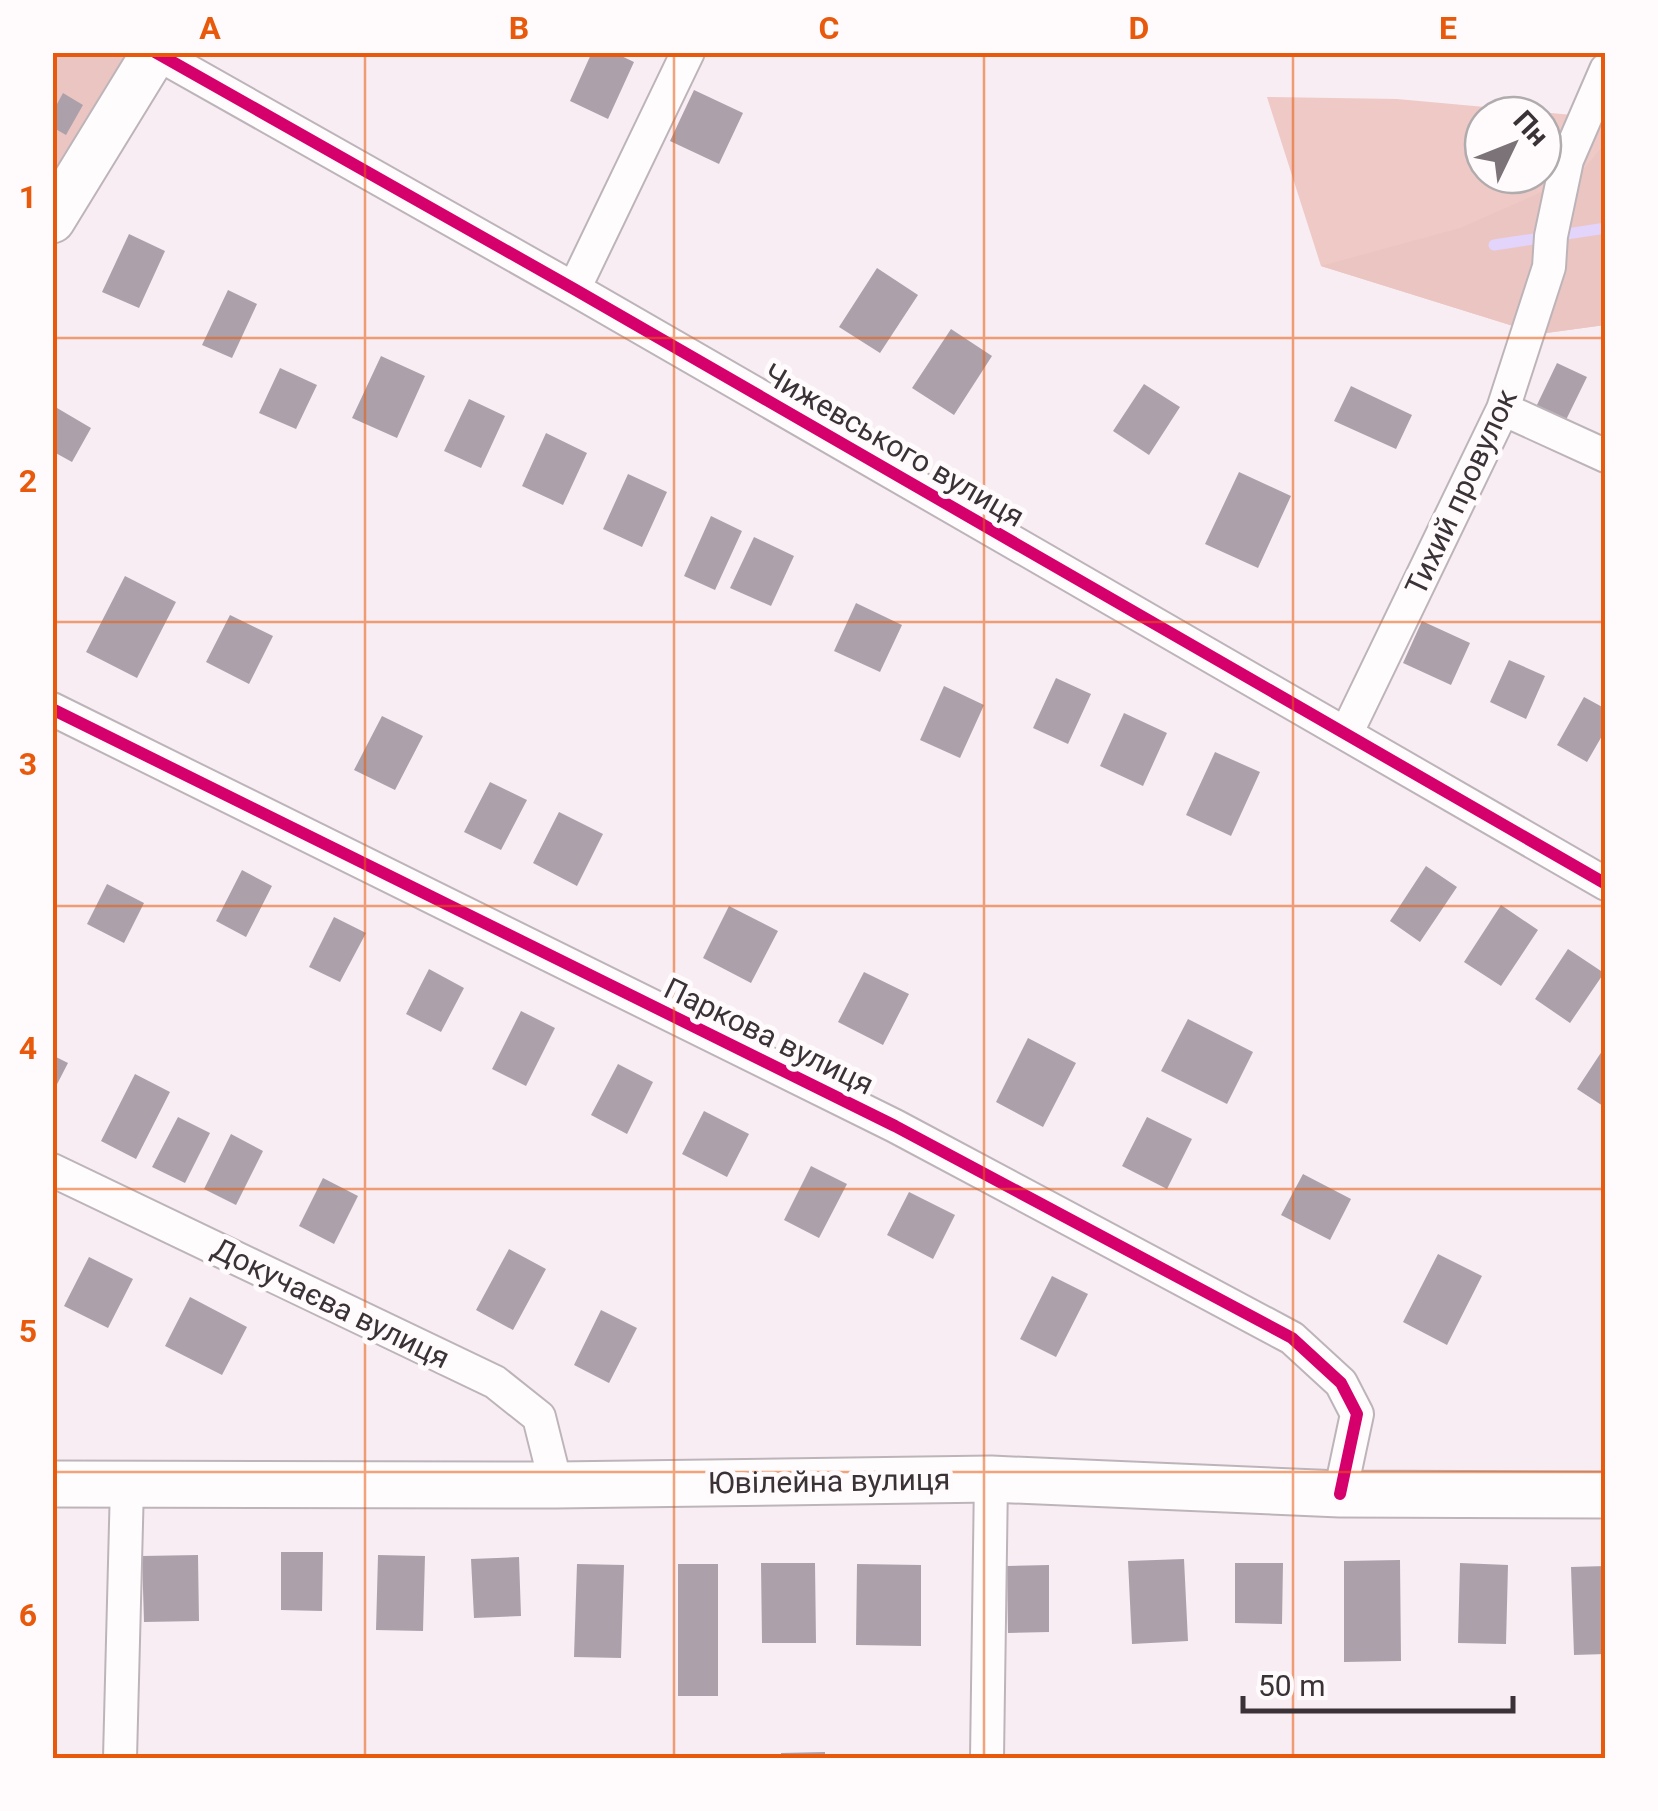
<svg xmlns="http://www.w3.org/2000/svg" width="1658" height="1811" font-family="Roboto,sans-serif">
	<style>
		.green { fill: #eec9c6; fill-rule: evenodd }
		.forest { fill: #ebc5c2 }
		.lines { fill: none; stroke-linecap: round; stroke-linejoin: round }
		.stream { stroke: #e3d4fb; stroke-width: 11 }
		.building { fill: #aca1aa }
		.street-casing { stroke: #bdb4b9; stroke-width: 36 }
		.secondary-casing { stroke: #bdb4b9; stroke-width: 49 }
		.street { stroke: #fefcfd; stroke-width: 32 }
		.secondary { stroke: #fefcfd; stroke-width: 45 }
		.cycleway-casing { stroke: #fffbfd; stroke-width: 19 }
		.cycleway { stroke: #d6006c; stroke-width: 12 }
		.grid { fill: none; stroke: #e8590c; stroke-width: 2.5; stroke-opacity: 0.55 }
		.labels { text-anchor: middle; dominant-baseline: central; stroke-width: 10; stroke-linejoin: round; paint-order: stroke }
		.street-label { font-size: 30px; fill: #3a3236; stroke: #fffbfd }
		.neatline { fill: none; stroke: #e8590c; stroke-width: 4 }
		.grid-label { font-size: 32px; text-anchor: middle; font-weight: bold; fill: #e8590c }
	</style>
	<rect width="100%" height="100%" fill="#f8edf3"/>
	<path class="green" d="M 1267,97 L 1397,99 L 1605,118 L 1605,325 L 1539,334 L 1321,266 ZM 1483,115 L 1543,115 L 1543,175 L 1483,175 Z"/>
	<path class="forest" d="M 53,53 L 155,53 L 53,220 Z
		M 1605,143 L 1605,325 L 1539,334 L 1321,266 L 1460,228 L 1578,176 Z"/>
	<g class="lines">
		<path class="stream" d="M 1494,245 L 1606,228"/>
	</g>
	<path class="building" d="M 592,52 L 613,52 L 634,62 L 608,119 L 570,101 Z
		M 694,90 L 743,113 L 719,164 L 670,141 Z
		M 63,93 L 83,105 L 66,135 L 52,127 L 52,113 Z
		M 129,234 L 165,251 L 139,308 L 102,292 Z
		M 877,268 L 918,295 L 880,353 L 839,327 Z
		M 228,290 L 257,304 L 232,358 L 202,345 Z
		M 951,329 L 992,356 L 954,415 L 912,388 Z
		M 381,356 L 425,376 L 397,438 L 352,418 Z
		M 1557,363 L 1587,377 L 1564,424 L 1535,409 Z
		M 280,368 L 317,385 L 296,429 L 259,413 Z
		M 1144,384 L 1180,407 L 1149,455 L 1113,431 Z
		M 1351,386 L 1412,415 L 1396,449 L 1334,421 Z
		M 469,399 L 505,416 L 481,468 L 444,451 Z
		M 52,405 L 91,428 L 72,462 L 52,451 Z
		M 546,433 L 587,453 L 563,505 L 522,486 Z
		M 1239,472 L 1291,496 L 1258,568 L 1205,544 Z
		M 628,474 L 667,492 L 642,547 L 603,529 Z
		M 711,516 L 742,531 L 715,590 L 684,576 Z
		M 754,537 L 794,556 L 771,606 L 730,588 Z
		M 125,576 L 176,602 L 137,678 L 86,652 Z
		M 856,603 L 902,625 L 880,672 L 834,651 Z
		M 230,615 L 273,636 L 249,684 L 206,662 Z
		M 1422,621 L 1470,643 L 1451,685 L 1403,663 Z
		M 1509,660 L 1545,676 L 1526,719 L 1490,702 Z
		M 1056,678 L 1091,694 L 1068,744 L 1033,728 Z
		M 944,686 L 984,705 L 960,758 L 920,740 Z
		M 1584,697 L 1606,709 L 1606,729 L 1587,762 L 1557,745 Z
		M 1124,713 L 1167,733 L 1143,786 L 1100,766 Z
		M 382,716 L 423,736 L 395,790 L 354,770 Z
		M 1215,752 L 1260,772 L 1231,836 L 1186,815 Z
		M 490,782 L 527,800 L 501,850 L 464,832 Z
		M 559,812 L 603,834 L 577,886 L 533,863 Z
		M 1426,866 L 1457,887 L 1420,942 L 1390,921 Z
		M 242,870 L 272,886 L 246,937 L 216,921 Z
		M 107,884 L 144,903 L 124,943 L 87,924 Z
		M 1501,905 L 1538,930 L 1501,986 L 1464,962 Z
		M 729,906 L 778,931 L 751,983 L 703,958 Z
		M 334,917 L 366,933 L 340,982 L 309,967 Z
		M 1568,949 L 1604,973 L 1570,1023 L 1535,999 Z
		M 429,969 L 464,988 L 441,1032 L 406,1014 Z
		M 864,972 L 909,994 L 883,1045 L 838,1022 Z
		M 521,1011 L 555,1028 L 526,1086 L 492,1069 Z
		M 1188,1019 L 1253,1052 L 1227,1104 L 1161,1071 Z
		M 1028,1038 L 1076,1063 L 1043,1127 L 996,1102 Z
		M 1606,1045 L 1606,1108 L 1577,1089 Z
		M 52,1055 L 68,1063 L 52,1094 Z
		M 618,1064 L 653,1082 L 627,1134 L 591,1115 Z
		M 135,1074 L 170,1092 L 136,1159 L 101,1141 Z
		M 704,1111 L 749,1134 L 727,1177 L 682,1154 Z
		M 178,1117 L 210,1133 L 185,1183 L 152,1167 Z
		M 1147,1117 L 1192,1139 L 1167,1189 L 1122,1166 Z
		M 231,1134 L 263,1151 L 236,1205 L 204,1189 Z
		M 811,1166 L 847,1184 L 819,1238 L 784,1220 Z
		M 1303,1174 L 1351,1199 L 1330,1240 L 1281,1215 Z
		M 323,1178 L 358,1196 L 334,1244 L 299,1226 Z
		M 909,1192 L 955,1215 L 933,1259 L 887,1235 Z
		M 509,1249 L 546,1269 L 513,1330 L 476,1310 Z
		M 1438,1254 L 1482,1276 L 1447,1345 L 1403,1322 Z
		M 89,1257 L 133,1279 L 108,1328 L 64,1306 Z
		M 1052,1276 L 1088,1294 L 1056,1357 L 1020,1339 Z
		M 190,1297 L 247,1327 L 222,1375 L 165,1346 Z
		M 601,1310 L 637,1328 L 609,1383 L 574,1365 Z
		M 281,1552 L 323,1552 L 322,1611 L 281,1610 Z
		M 198,1555 L 199,1621 L 144,1622 L 142,1556 Z
		M 378,1555 L 425,1556 L 423,1631 L 376,1630 Z
		M 519,1557 L 521,1616 L 474,1618 L 471,1559 Z
		M 1184,1559 L 1188,1641 L 1132,1644 L 1128,1561 Z
		M 1400,1560 L 1401,1661 L 1344,1662 L 1344,1561 Z
		M 761,1563 L 815,1563 L 816,1643 L 762,1643 Z
		M 1235,1563 L 1283,1563 L 1282,1624 L 1235,1623 Z
		M 1460,1563 L 1508,1565 L 1506,1644 L 1458,1643 Z
		M 577,1564 L 624,1565 L 621,1658 L 574,1657 Z
		M 678,1564 L 718,1564 L 718,1696 L 678,1696 Z
		M 857,1564 L 921,1565 L 921,1646 L 856,1645 Z
		M 1049,1565 L 1049,1632 L 1008,1633 L 1007,1566 Z
		M 1606,1566 L 1606,1654 L 1574,1655 L 1571,1567 Z
		M 825,1752 L 825,1758 L 781,1758 L 781,1753 Z"/>
	<g class="lines">
		<defs>
			<path id="street" d="M 156,53 L 574,289 L 1606,884
				M 574,289 L 688,52
				M 1503,409 L 1606,456
				M 52,709 L 895,1126 L 1292,1338 L 1341,1383 L 1357,1414 L 1340,1494
				M 1346,734 L 1503,409 L 1549,267 L 1551,236 L 1567,160 L 1606,70
				M 52,1170 L 495,1382 L 539,1417 L 556,1485
				M 120,1758 L 127,1485
				M 987,1758 L 991,1479"/>
			<path id="secondary" d="M 52,220 L 155,52
				M 52,1484 L 556,1485 L 991,1479 L 1340,1494 L 1606,1495"/>
		</defs>
		<use href="#street" class="street-casing"/>
		<use href="#secondary" class="secondary-casing"/>
		<use href="#street" class="street"/>
		<use href="#secondary" class="secondary"/>
		<defs>
			<path id="cycleway" d="M 155,52 L 574,289 L 1606,884
				M 52,709 L 895,1126 L 1292,1338 L 1341,1383 L 1357,1414 L 1340,1494"/>
		</defs>
		<use href="#cycleway" class="cycleway-casing"/>
		<use href="#cycleway" class="cycleway"/>
	</g>
	<path class="grid" d="M 365,52 L 365,1758M 674,52 L 674,1758M 984,52 L 984,1758M 1293,52 L 1293,1758M 52,338 L 1606,338M 52,622 L 1606,622M 52,906 L 1606,906M 52,1189 L 1606,1189M 52,1472 L 1606,1472"/>
	<g class="labels">
		<g class="street-label">
			<text transform="translate(894 445) rotate(30)">Чижевського вулиця</text>
			<text transform="translate(1461 492) rotate(-65)">Тихий провулок</text>
			<text transform="translate(769 1036) rotate(26)">Паркова вулиця</text>
			<text transform="translate(331 1303) rotate(26)">Докучаєва вулиця</text>
			<text transform="translate(829 1481) rotate(-1)">Ювілейна вулиця</text>
		</g>
	</g>
	<rect width="1658" height="1811" fill="none" stroke="#fffbfd" stroke-width="110"/>
	<g transform="translate(1513 145) rotate(47)"><circle r="48" fill="#fffbfd" stroke="#b0abad" stroke-width="2.5"/>
	<path d="M0-8L18 38L0 25L-18 38Z" fill="#7c7378"/>
	<text y="-15" font-size="28" font-weight="bold" text-anchor="middle" fill="#3a3236">Пн</text>
	</g>
	<path d="M1243 1696v15h270v-15" fill="none" stroke="#3a3236" stroke-width="5"/>
	<text x="1258" y="1696" font-size="30" fill="#3a3236" stroke="#fffbfd" stroke-width="8" paint-order="stroke">50 m</text>
	<rect x="55" y="55" width="1548" height="1701" class="neatline"/>
	<g class="grid-label">
		<text x="210" y="39">A</text>
		<text x="519" y="39">B</text>
		<text x="829" y="39">C</text>
		<text x="1139" y="39">D</text>
		<text x="1448" y="39">E</text>
		<text x="28" y="208">1</text>
		<text x="28" y="492">2</text>
		<text x="28" y="775">3</text>
		<text x="28" y="1059">4</text>
		<text x="28" y="1342">5</text>
		<text x="28" y="1626">6</text>
	</g>
</svg>
